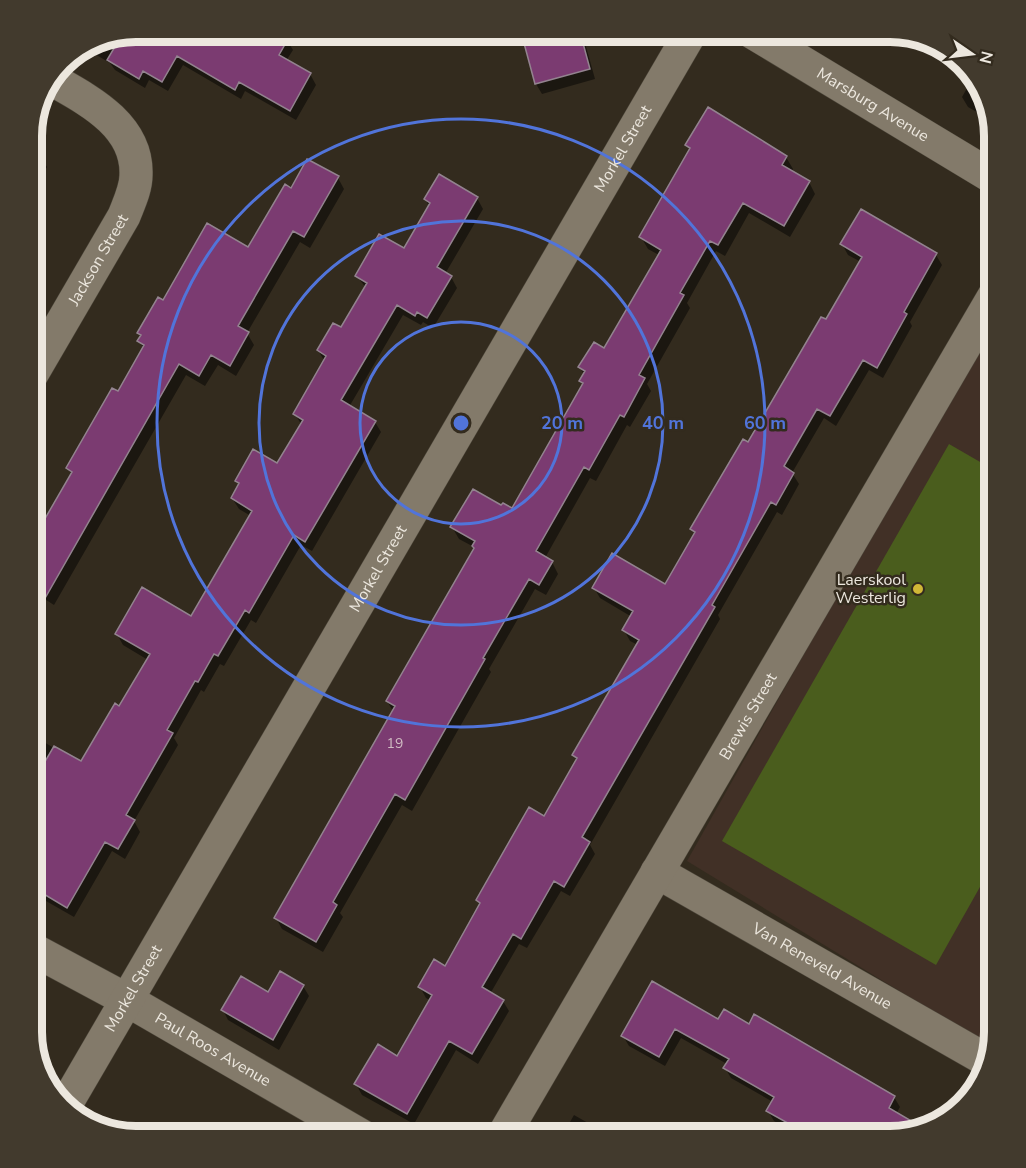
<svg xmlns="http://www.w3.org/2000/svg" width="1026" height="1168" font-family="'Nunito Sans',sans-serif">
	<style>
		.education { fill: #413026 }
		.green { fill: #4a5d1d }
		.shadow { fill: #0007 }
		.building { fill: #7b3b71; stroke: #93838f; stroke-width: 1.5 }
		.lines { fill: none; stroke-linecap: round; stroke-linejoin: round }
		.minor-casing { stroke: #4d473b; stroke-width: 34 }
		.minor { stroke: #837a6a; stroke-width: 33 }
		.ring { fill: none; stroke: #5174da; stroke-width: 3 }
		.poi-dot { fill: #d0b736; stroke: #332b1e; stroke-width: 2 }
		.labels { text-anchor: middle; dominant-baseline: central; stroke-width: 5; stroke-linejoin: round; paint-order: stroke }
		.number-label { font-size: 14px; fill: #d0bcc3 }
		.street-label { font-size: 16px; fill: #ece7de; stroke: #332b1e }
		.poi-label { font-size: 16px; fill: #ece7de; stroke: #332b1e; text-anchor: end }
		.rim { fill: none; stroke: #ece7de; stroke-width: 8 }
		.centre { fill: #5174da; stroke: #332b1e; stroke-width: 3 }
		.ring-label { font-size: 18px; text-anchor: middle; font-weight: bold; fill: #5174da; stroke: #332b1e; stroke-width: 5; stroke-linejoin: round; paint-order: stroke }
	</style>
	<rect width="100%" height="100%" fill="#332b1e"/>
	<path class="education" d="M 994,318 L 994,1032 L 991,1047 L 687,861 Z"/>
	<path class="green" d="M 949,444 L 994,470 L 994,862 L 936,965 L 722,841 Z"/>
	<path class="shadow" d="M 136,32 L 191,32 L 222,49 L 231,32 L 272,32 L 287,40 L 293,50 L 286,61 L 310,74 L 316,85 L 296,120 L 245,91 L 241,99 L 183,65 L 168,91 L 149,80 L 145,88 L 115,70 L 110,63 L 88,50 Z
		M 522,32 L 582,32 L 595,79 L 542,94 L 536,84 Z
		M 846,32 L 869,32 L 863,42 Z
		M 974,76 L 989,119 L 968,107 L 962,97 Z
		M 687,145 L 786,157 L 793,169 L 791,172 L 809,182 L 815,194 L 790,237 L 749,213 L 725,256 L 716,251 L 687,303 L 690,308 L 647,384 L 651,391 L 630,427 L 627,425 L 596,481 L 590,478 L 545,558 L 552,562 L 558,574 L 546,595 L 535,589 L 489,669 L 491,672 L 412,811 L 402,805 L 340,913 L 343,917 L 323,952 L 282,929 L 276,918 L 393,711 L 387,701 L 474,547 L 459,539 L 452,527 L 501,507 L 513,510 L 584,385 L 581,381 L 584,375 L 580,367 L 605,350 L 659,255 L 648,249 L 641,237 L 690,150 Z
		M 32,151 L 41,157 L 47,167 L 32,193 Z
		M 338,178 L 344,189 L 310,248 L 300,242 L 247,333 L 254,345 L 236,376 L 218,365 L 205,386 L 186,375 L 54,605 L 32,591 L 32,545 L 72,475 L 68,468 L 119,393 L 144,349 L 139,341 L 141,338 L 139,333 L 163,302 L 249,250 L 291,190 Z
		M 477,198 L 483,209 L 445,274 L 451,277 L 457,288 L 433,328 L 423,322 L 421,325 L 403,315 L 349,407 L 375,422 L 381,432 L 312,551 L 301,545 L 256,623 L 251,620 L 224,666 L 220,664 L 204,692 L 201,690 L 174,738 L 178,745 L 134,821 L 140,832 L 125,859 L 112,851 L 74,917 L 32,893 L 32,821 L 42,803 L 37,799 L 32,791 L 32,735 L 81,764 L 120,708 L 148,660 L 123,645 L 117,634 L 192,618 L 251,516 L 239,509 L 232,498 L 239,486 L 237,481 L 278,465 L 301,424 L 295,414 L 325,362 L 318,350 L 341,329 L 366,288 L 357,276 L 404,250 L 429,206 L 425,199 Z
		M 842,244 L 936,255 L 942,265 L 910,322 L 912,326 L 883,378 L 869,370 L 836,426 L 824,418 L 792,473 L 799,484 L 782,515 L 777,512 L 718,615 L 720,619 L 590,845 L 595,854 L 570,896 L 561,891 L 527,948 L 519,944 L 490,994 L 503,1001 L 509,1011 L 478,1064 L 456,1050 L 414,1124 L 362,1095 L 356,1084 L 397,1058 L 431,1001 L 426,998 L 420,987 L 445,968 L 480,906 L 477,900 L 545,818 L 577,761 L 574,755 L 638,645 L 630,641 L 624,630 L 632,617 L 600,598 L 594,588 L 666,586 L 696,534 L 692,529 L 826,321 L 861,262 L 848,255 Z
		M 32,631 L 39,635 L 45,646 L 35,662 L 39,670 L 32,683 Z
		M 281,973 L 303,986 L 309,996 L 279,1050 L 228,1020 L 223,1010 L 269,994 Z
		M 719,1021 L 749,1026 L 894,1097 L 900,1107 L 896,1114 L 919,1127 L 890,1136 L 801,1136 L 774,1121 L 768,1111 L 773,1102 L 731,1078 L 725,1068 L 727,1064 L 681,1038 L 665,1066 L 629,1046 L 623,1036 Z
		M 574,1115 L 611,1136 L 562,1136 Z
		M 128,1122 L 153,1136 L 136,1136 L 122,1133 Z"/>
	<path class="building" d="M 136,32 L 292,32 L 279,55 L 311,73 L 290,111 L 239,82 L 235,90 L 177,56 L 162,82 L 143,71 L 139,79 L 107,60 L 120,38 Z
		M 521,32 L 580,32 L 590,69 L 535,84 Z
		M 708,107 L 787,156 L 782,165 L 810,181 L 784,226 L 743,203 L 718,245 L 710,241 L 680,293 L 684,295 L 639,375 L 645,378 L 624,417 L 620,415 L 589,470 L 584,467 L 536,551 L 553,561 L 539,585 L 529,579 L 483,658 L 485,659 L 405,800 L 395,794 L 333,902 L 337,905 L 316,942 L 274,918 L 395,706 L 386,701 L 474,548 L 472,546 L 475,541 L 450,527 L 473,489 L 501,505 L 503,503 L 512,508 L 583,383 L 579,381 L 585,371 L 578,367 L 594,342 L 604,348 L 661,250 L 639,237 L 690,148 L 685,145 Z
		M 307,159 L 339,176 L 304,237 L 293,231 L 238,326 L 249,332 L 230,366 L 211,355 L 199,376 L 179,364 L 32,621 L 32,541 L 72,472 L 66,468 L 112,388 L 118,391 L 144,345 L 137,341 L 141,335 L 137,333 L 158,297 L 163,300 L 207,223 L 248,247 L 285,184 L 291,188 Z
		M 439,174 L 478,197 L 437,267 L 452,276 L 427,318 L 417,312 L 415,316 L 397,305 L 341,400 L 376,421 L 305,542 L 294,535 L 249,613 L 245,610 L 218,656 L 214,654 L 198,682 L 195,681 L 167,730 L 173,733 L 126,815 L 135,820 L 118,849 L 105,842 L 67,908 L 32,887 L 32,784 L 54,746 L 81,761 L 115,703 L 119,706 L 150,654 L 115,634 L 142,587 L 191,616 L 252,511 L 231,498 L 239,483 L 235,481 L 253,449 L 277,463 L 303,420 L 293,414 L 326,356 L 317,350 L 333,323 L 341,327 L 367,283 L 355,276 L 379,234 L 404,248 L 430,203 L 424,199 Z
		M 861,209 L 937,253 L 904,312 L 907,314 L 877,368 L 863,360 L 830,416 L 817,409 L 784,466 L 794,473 L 776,505 L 771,502 L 712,605 L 715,607 L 582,837 L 590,842 L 564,887 L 554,881 L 521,939 L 513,934 L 482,987 L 504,1000 L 472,1054 L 449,1041 L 407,1114 L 354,1084 L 378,1044 L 397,1056 L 432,995 L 418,987 L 434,959 L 445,966 L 480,903 L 476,900 L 529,807 L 544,816 L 577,758 L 572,755 L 639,640 L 622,630 L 633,611 L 592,588 L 612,553 L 665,584 L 695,532 L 690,529 L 743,439 L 748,442 L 821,317 L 826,319 L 862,257 L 840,244 Z
		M 280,971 L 304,985 L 273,1040 L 221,1010 L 241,976 L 268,992 Z
		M 652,981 L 718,1019 L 724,1009 L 749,1024 L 754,1014 L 895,1096 L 889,1108 L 920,1126 L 890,1136 L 811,1136 L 766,1111 L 774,1097 L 723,1068 L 729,1059 L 675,1029 L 659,1057 L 621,1036 Z"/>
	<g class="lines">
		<defs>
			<g id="minor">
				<path id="s1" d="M 752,32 L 994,178"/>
				<path id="s2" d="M 32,374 L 124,216 C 129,203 136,189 136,175 C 138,125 88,100 51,79"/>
				<path id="s3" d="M 657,872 L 988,1061"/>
				<path id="s4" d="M 32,949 L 127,1000 L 362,1136"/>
				<path id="s5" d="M 65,1106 L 691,32"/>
				<path id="s6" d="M 503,1136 L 994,296"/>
			</g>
		</defs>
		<use href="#minor" class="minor-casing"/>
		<use href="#minor" class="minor"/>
	</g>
	<g class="ring">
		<circle cx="461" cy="423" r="101"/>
		<circle cx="461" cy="423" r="202"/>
		<circle cx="461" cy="423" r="304"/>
	</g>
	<circle class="poi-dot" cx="918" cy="589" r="6"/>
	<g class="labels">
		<g class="number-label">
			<text x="395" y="743">19</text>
		</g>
		<g class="street-label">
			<text stroke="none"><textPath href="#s1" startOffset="141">Marsburg Avenue</textPath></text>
			<text stroke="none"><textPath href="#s5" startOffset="1108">Morkel Street</textPath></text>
			<text stroke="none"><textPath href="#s2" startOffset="132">Jackson Street</textPath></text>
			<text stroke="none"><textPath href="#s5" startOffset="622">Morkel Street</textPath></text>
			<text stroke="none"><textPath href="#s6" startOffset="486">Brewis Street</textPath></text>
			<text stroke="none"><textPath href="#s3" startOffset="190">Van Reneveld Avenue</textPath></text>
			<text stroke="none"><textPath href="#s5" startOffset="136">Morkel Street</textPath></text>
			<text stroke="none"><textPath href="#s4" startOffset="207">Paul Roos Avenue</textPath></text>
		</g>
		<g class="poi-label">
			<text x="906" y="580">Laerskool<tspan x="906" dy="18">Westerlig</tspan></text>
		</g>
	</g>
	<path d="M0 0H1026V1168H0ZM136 42H890A94 94 0 0 1 984 136V1032A94 94 0 0 1 890 1126H136A94 94 0 0 1 42 1032V136A94 94 0 0 1 136 42Z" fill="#423a2d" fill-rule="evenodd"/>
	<path class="rim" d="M136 42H890A94 94 0 0 1 984 136V1032A94 94 0 0 1 890 1126H136A94 94 0 0 1 42 1032V136A94 94 0 0 1 136 42Z"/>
	<circle cx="461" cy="423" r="9" class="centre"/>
	<g class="ring-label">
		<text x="562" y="429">20 m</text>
		<text x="663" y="429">40 m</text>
		<text x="765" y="429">60 m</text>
	</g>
	<g transform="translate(972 54) rotate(104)" stroke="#332b1e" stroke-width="4.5" paint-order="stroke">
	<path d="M0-4.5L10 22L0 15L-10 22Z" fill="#ece7de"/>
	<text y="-9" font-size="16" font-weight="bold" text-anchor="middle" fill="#ece7de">N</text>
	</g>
</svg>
